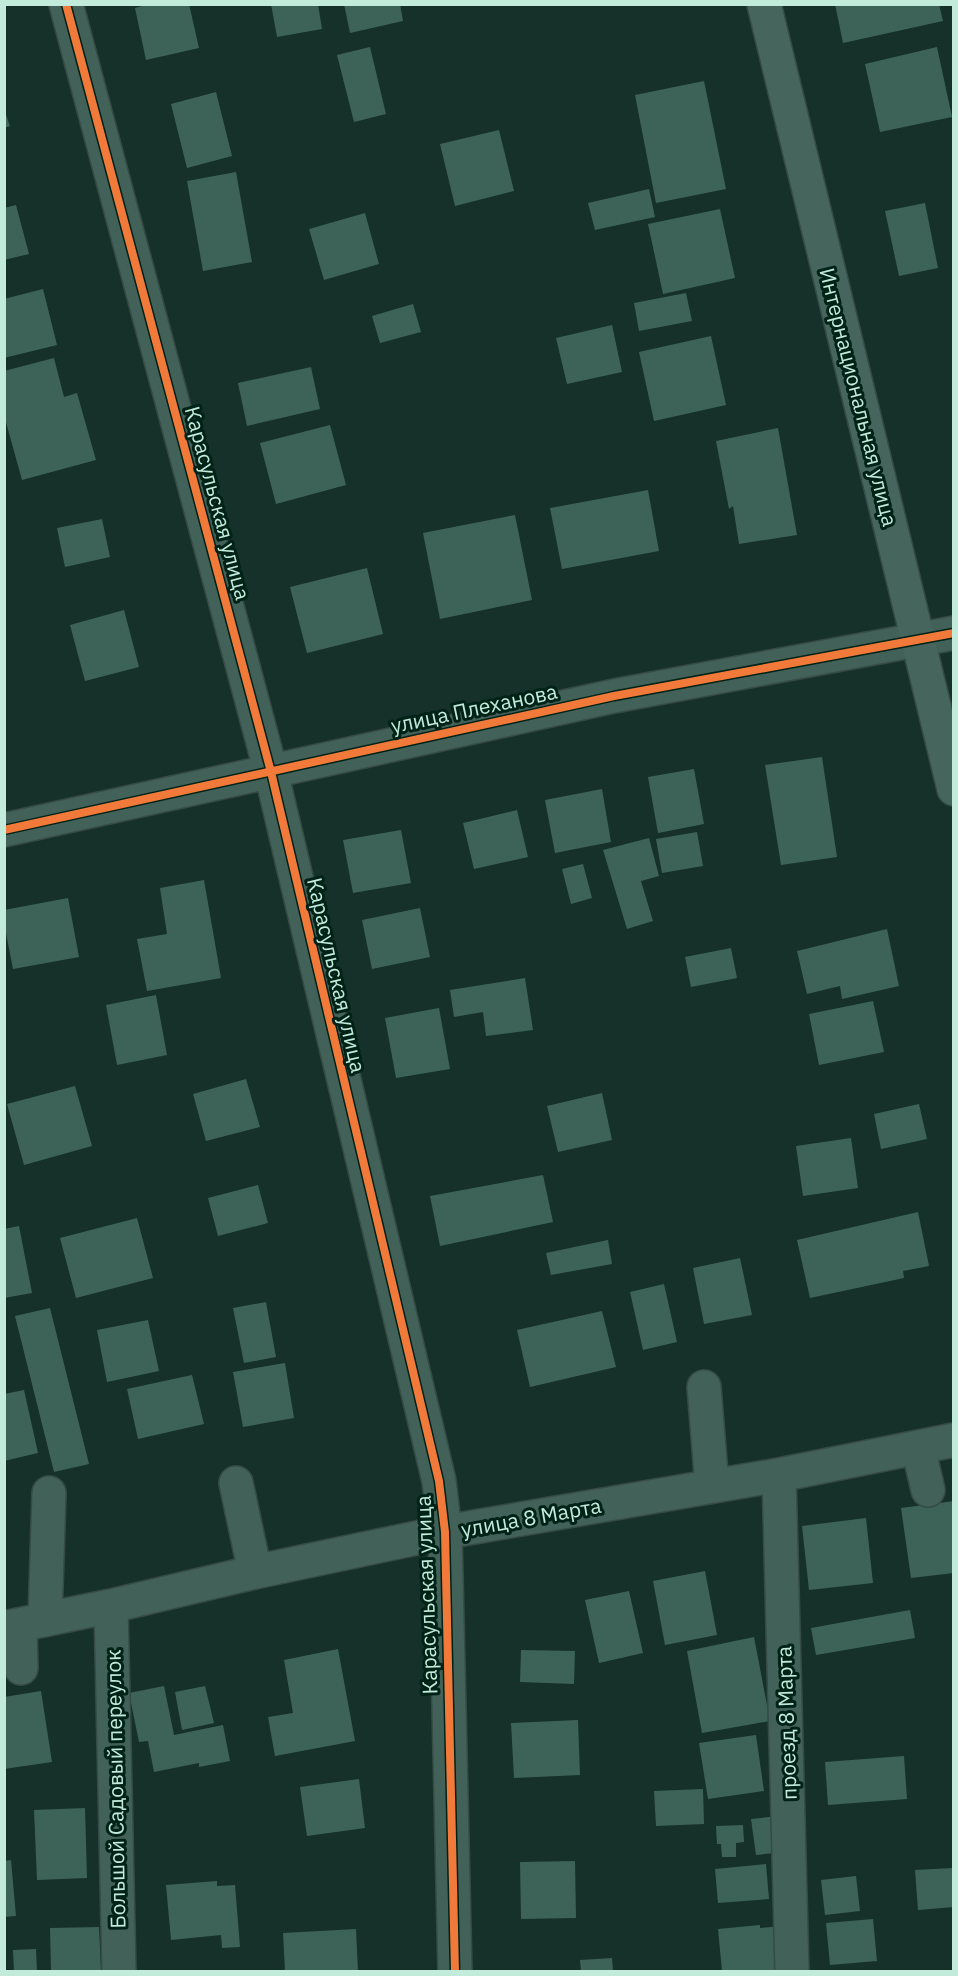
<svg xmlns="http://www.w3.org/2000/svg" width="958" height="1976" font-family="'IBM Plex Sans',sans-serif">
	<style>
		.building { fill: #3d6358 }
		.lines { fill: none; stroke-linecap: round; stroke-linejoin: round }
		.minor-casing { stroke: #354b44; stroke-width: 36 }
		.major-casing { stroke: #354b44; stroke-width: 36 }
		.minor { stroke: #426158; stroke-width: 33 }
		.major { stroke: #46665d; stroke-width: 33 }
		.cycleway-casing { stroke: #002217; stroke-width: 11 }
		.cycleway { stroke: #f17a3a; stroke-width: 8 }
		.labels { text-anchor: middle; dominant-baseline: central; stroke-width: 6; stroke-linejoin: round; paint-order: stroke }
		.street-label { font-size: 21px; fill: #c2ebdb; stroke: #002217 }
	</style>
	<rect width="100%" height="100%" fill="#163129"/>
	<path class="building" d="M 150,4 L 189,4 L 199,48 L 146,60 L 135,8 Z
		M 271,4 L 318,4 L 322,29 L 277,37 Z
		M 344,4 L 400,4 L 403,21 L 350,33 Z
		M 835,4 L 939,4 L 943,21 L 843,43 Z
		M 370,47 L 386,114 L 354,122 L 337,55 Z
		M 937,47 L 952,117 L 880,132 L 865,64 Z
		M 704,81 L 726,189 L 656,203 L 635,95 Z
		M 216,92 L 232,156 L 187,168 L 171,104 Z
		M 4,109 L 10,126 L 4,128 Z
		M 499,130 L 514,191 L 455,206 L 440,144 Z
		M 236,172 L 252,262 L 203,271 L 187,181 Z
		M 649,189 L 655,217 L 595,230 L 588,203 Z
		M 925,203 L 938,268 L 899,276 L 885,211 Z
		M 16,205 L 29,254 L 4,260 L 4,208 Z
		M 720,209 L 735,278 L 663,294 L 648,224 Z
		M 365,213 L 379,264 L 324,280 L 309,229 Z
		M 43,289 L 57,345 L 4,358 L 4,299 Z
		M 686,293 L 692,321 L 639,331 L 634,303 Z
		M 413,304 L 421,332 L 380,343 L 372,316 Z
		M 612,325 L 622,372 L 567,384 L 556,338 Z
		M 711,336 L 726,405 L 654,421 L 639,352 Z
		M 54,358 L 64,397 L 77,393 L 96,460 L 22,480 L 4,415 L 4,371 Z
		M 311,367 L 320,409 L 247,426 L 238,383 Z
		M 330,425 L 346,485 L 276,504 L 260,443 Z
		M 778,428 L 797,535 L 739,544 L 733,506 L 729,509 L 716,441 Z
		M 648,490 L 659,551 L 562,569 L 550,508 Z
		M 515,515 L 532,600 L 440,619 L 423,533 Z
		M 102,519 L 110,557 L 65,567 L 57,528 Z
		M 367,568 L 383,634 L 307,653 L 290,587 Z
		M 124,610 L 139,667 L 85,681 L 70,625 Z
		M 822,757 L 837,857 L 781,865 L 765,765 Z
		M 694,769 L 704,824 L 658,833 L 648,777 Z
		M 602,789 L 611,842 L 555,853 L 545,800 Z
		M 517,810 L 528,857 L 474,869 L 463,823 Z
		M 401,830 L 411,883 L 353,893 L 343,840 Z
		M 697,832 L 703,866 L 662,873 L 656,839 Z
		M 649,838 L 659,876 L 641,881 L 653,921 L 627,929 L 603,850 Z
		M 583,864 L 592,898 L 571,904 L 562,869 Z
		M 204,880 L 221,978 L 147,991 L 137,939 L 167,934 L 160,888 Z
		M 68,898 L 79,957 L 13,969 L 4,923 L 4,910 Z
		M 420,908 L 430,957 L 372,969 L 362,920 Z
		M 887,929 L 899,986 L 842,999 L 840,986 L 807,994 L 797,951 Z
		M 731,948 L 737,978 L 691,987 L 685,957 Z
		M 525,978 L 533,1030 L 486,1036 L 483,1012 L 454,1017 L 450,990 Z
		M 156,995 L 167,1055 L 117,1065 L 106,1005 Z
		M 873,1001 L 884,1052 L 819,1065 L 809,1014 Z
		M 439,1008 L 450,1069 L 396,1078 L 385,1018 Z
		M 246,1079 L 260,1127 L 206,1141 L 193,1094 Z
		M 75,1086 L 92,1146 L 24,1165 L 7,1104 Z
		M 602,1093 L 612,1140 L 558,1152 L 547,1106 Z
		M 919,1104 L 927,1139 L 881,1149 L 874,1114 Z
		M 851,1138 L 858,1188 L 803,1196 L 796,1146 Z
		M 543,1175 L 553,1222 L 440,1246 L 430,1196 Z
		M 258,1185 L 268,1223 L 218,1236 L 208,1198 Z
		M 918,1212 L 929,1266 L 903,1271 L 904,1278 L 810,1298 L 797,1240 Z
		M 137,1218 L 153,1278 L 76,1298 L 60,1238 Z
		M 19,1226 L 32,1293 L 4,1298 L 4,1229 Z
		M 608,1240 L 612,1264 L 551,1275 L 546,1253 Z
		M 740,1258 L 752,1315 L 704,1324 L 693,1268 Z
		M 664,1284 L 677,1342 L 643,1350 L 630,1292 Z
		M 266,1302 L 276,1357 L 244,1363 L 233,1308 Z
		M 50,1308 L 89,1464 L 54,1472 L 15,1316 Z
		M 602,1311 L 616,1367 L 530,1387 L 517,1330 Z
		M 148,1320 L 159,1371 L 107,1382 L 97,1330 Z
		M 285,1363 L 294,1418 L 243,1427 L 233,1372 Z
		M 192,1375 L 204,1424 L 138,1439 L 127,1389 Z
		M 24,1390 L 38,1453 L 4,1461 L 4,1394 Z
		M 954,1501 L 954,1573 L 911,1578 L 901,1508 Z
		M 866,1518 L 873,1583 L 809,1590 L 802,1526 Z
		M 705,1571 L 717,1635 L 665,1645 L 653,1581 Z
		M 629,1591 L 643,1653 L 599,1663 L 585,1600 Z
		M 910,1610 L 915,1638 L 816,1655 L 811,1628 Z
		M 754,1637 L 770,1721 L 702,1733 L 687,1651 Z
		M 338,1649 L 355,1741 L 275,1756 L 268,1717 L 293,1713 L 284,1660 Z
		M 521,1650 L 575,1651 L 574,1684 L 520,1682 Z
		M 164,1686 L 174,1735 L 223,1725 L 230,1761 L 199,1767 L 199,1763 L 154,1772 L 148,1741 L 139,1742 L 129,1693 Z
		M 205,1686 L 214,1723 L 182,1730 L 175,1692 Z
		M 41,1691 L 52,1762 L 4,1769 L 4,1697 Z
		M 578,1720 L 580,1775 L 514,1778 L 511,1723 Z
		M 756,1735 L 764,1791 L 708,1799 L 699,1743 Z
		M 904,1756 L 907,1799 L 828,1805 L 825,1762 Z
		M 359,1779 L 365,1828 L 307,1836 L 300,1787 Z
		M 703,1789 L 704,1824 L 656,1826 L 654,1791 Z
		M 85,1808 L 87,1878 L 37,1880 L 34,1810 Z
		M 780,1816 L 784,1852 L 756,1855 L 751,1819 Z
		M 743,1825 L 744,1842 L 736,1843 L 736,1857 L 722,1857 L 721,1844 L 717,1844 L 716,1826 Z
		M 11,1860 L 16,1916 L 4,1917 L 4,1861 Z
		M 575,1861 L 576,1918 L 521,1919 L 520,1862 Z
		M 766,1864 L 769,1899 L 718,1903 L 715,1869 Z
		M 953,1868 L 954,1907 L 918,1910 L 915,1870 Z
		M 856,1876 L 860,1911 L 825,1915 L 821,1880 Z
		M 217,1881 L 217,1886 L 235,1885 L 240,1947 L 222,1948 L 221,1935 L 171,1940 L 166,1885 Z
		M 873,1919 L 877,1961 L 830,1965 L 826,1923 Z
		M 760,1925 L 760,1928 L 786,1926 L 790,1971 L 722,1971 L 718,1929 Z
		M 99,1927 L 101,1971 L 51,1971 L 50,1928 Z
		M 356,1929 L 358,1971 L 285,1971 L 283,1933 Z
		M 36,1949 L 37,1971 L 14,1971 L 13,1950 Z
		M 612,1958 L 613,1971 L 581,1971 L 580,1960 Z"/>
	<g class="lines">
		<defs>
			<path id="minor" d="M 66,4 L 271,772 L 439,1481 L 445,1532 L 455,1972
				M 4,830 L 614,696 L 954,633
				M 704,1387 L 712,1486
				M 918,1447 L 928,1490
				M 779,1475 L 792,1972
				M 236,1483 L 255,1572
				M 111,1606 L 119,1972
				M 45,1620 L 49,1493
				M 20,1625 L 21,1668
				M 4,1628 L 111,1606 L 255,1572 L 445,1532 L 779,1475 L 954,1440"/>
			<path id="major" d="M 764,4 L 954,789"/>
		</defs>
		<use href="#minor" class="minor-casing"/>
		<use href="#major" class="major-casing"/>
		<use href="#minor" class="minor"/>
		<use href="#major" class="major"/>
		<defs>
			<path id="cycleway" d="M 66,4 L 271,772 L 439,1481 L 445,1532 L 455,1972
				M 4,830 L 614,696 L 954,633"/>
		</defs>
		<use href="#cycleway" class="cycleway-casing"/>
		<use href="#cycleway" class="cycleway"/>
	</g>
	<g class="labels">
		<g class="street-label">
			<text transform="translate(859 397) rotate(76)">Интернациональная улица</text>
			<text transform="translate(218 503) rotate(75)">Карасульская улица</text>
			<text transform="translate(474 708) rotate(-12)">улица Плеханова</text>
			<text transform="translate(337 975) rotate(77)">Карасульская улица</text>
			<text transform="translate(531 1517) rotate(-10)">улица 8 Марта</text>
			<text transform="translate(426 1595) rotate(-92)">Карасульская улица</text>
			<text transform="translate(786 1723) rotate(-92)">проезд 8 Марта</text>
			<text transform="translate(115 1789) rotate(-91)">Большой Садовый переулок</text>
		</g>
	</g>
	<rect width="958" height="1976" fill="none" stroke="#c2ebdb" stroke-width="12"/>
</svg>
